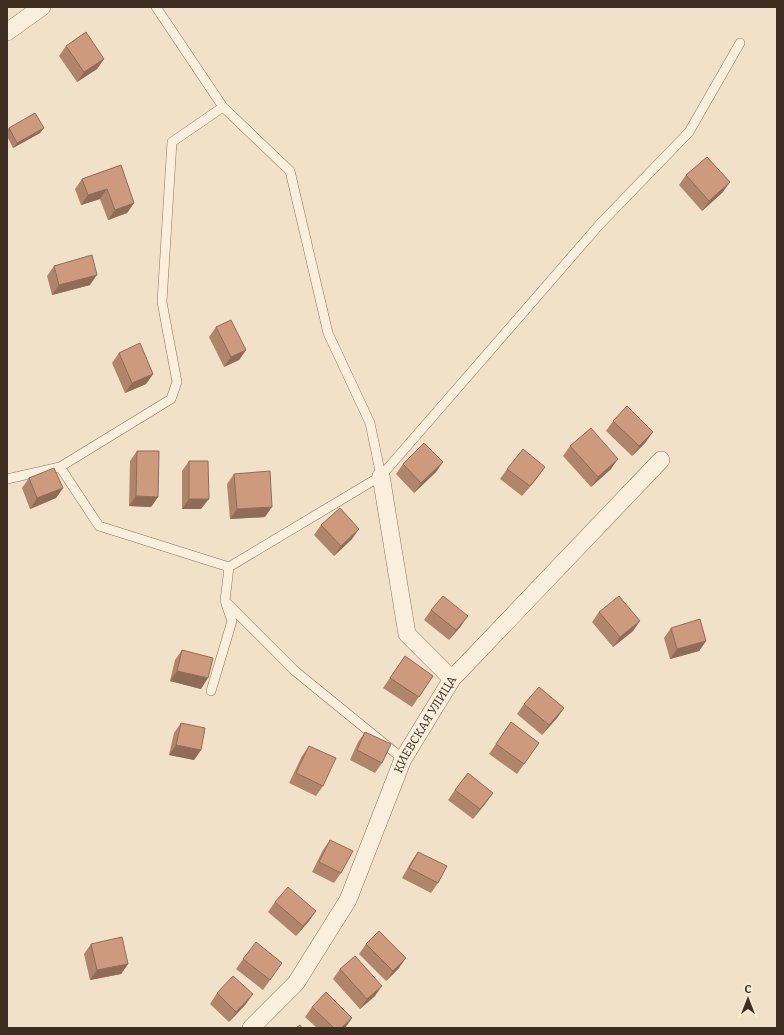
<svg xmlns="http://www.w3.org/2000/svg" width="784" height="1035" font-family="Bitter,serif">
	<style>
		.lines { fill: none; stroke-linecap: round; stroke-linejoin: round }
		.service-casing { stroke: #8c735c; stroke-width: 10 }
		.minor-casing { stroke: #8c735c; stroke-width: 18 }
		.service { stroke: #faefdc; stroke-width: 9 }
		.minor { stroke: #faefdc; stroke-width: 17 }
		.wall { fill: #b1846c }
		.shaded-wall { fill: #906c58 }
		.building { fill: #ce9a7e; stroke: #906c58 }
		.labels { text-anchor: middle; dominant-baseline: central; stroke-width: 4; stroke-linejoin: round; paint-order: stroke }
		.street-label { font-size: 12px; fill: #3d2c20; stroke: #f7ecd8 }
	</style>
	<rect width="100%" height="100%" fill="#f0e1c8"/>
	<g class="lines">
		<defs>
			<path id="service" d="M 156,7 L 223,107 L 290,171 L 328,333 L 370,423 L 381,476
				M 60,467 L 171,399 L 177,382 L 162,302 L 172,142 L 223,107
				M 7,479 L 60,467 L 99,526 L 229,567 L 381,476 L 600,224 L 689,132 L 740,43
				M 229,567 L 225,601 L 295,671 L 403,759
				M 211,691 L 232,621 L 226,604"/>
			<g id="minor">
				<path d="M 7,32 L 42,7"/>
				<path d="M 381,476 L 407,634 L 452,679"/>
				<path id="s1" d="M 251,1028 L 296,983 L 348,900 L 403,759 L 452,679 L 661,460"/>
			</g>
		</defs>
		<use href="#service" class="service-casing"/>
		<use href="#minor" class="minor-casing"/>
		<use href="#service" class="service"/>
		<use href="#minor" class="minor"/>
	</g>
	<path class="wall" d="M 66,46 L 104,59 L 97,69 L 77,82 L 59,56 Z
		M 9,128 L 44,128 L 40,133 L 13,148 L 7,136 L 7,130 Z
		M 121,165 L 134,203 L 127,213 L 108,220 L 100,199 L 81,205 L 75,189 L 82,179 Z
		M 686,175 L 723,192 L 702,211 L 679,185 Z
		M 54,266 L 90,285 L 52,295 L 47,276 Z
		M 216,327 L 246,350 L 239,360 L 224,367 L 209,337 Z
		M 119,353 L 153,374 L 146,384 L 125,393 L 112,363 Z
		M 613,421 L 646,442 L 632,456 L 606,431 Z
		M 570,446 L 611,469 L 591,487 L 563,456 Z
		M 137,451 L 158,497 L 151,507 L 129,506 L 130,461 Z
		M 189,461 L 201,509 L 182,509 L 182,471 Z
		M 443,462 L 436,472 L 414,493 L 396,474 L 403,464 Z
		M 507,469 L 538,477 L 522,496 L 500,479 Z
		M 234,474 L 265,517 L 230,519 L 227,484 Z
		M 29,478 L 63,488 L 56,498 L 30,509 L 22,488 Z
		M 321,525 L 352,539 L 334,556 L 314,535 Z
		M 431,610 L 461,626 L 449,640 L 424,620 Z
		M 599,612 L 633,631 L 613,647 L 592,622 Z
		M 671,628 L 706,641 L 699,651 L 670,659 L 664,638 Z
		M 182,650 L 201,689 L 170,681 L 175,660 Z
		M 405,656 L 433,676 L 412,707 L 383,688 Z
		M 524,704 L 564,708 L 557,718 L 542,735 L 517,714 Z
		M 511,722 L 539,743 L 517,774 L 489,754 Z
		M 181,723 L 201,750 L 194,760 L 169,755 L 174,733 Z
		M 365,732 L 382,763 L 375,773 L 350,760 L 358,742 Z
		M 309,746 L 323,786 L 316,796 L 289,783 L 302,756 Z
		M 455,790 L 493,793 L 473,819 L 448,800 Z
		M 330,840 L 341,873 L 334,883 L 312,872 L 323,850 Z
		M 418,852 L 438,883 L 431,893 L 402,878 L 411,862 Z
		M 275,902 L 316,911 L 309,921 L 296,936 L 268,912 Z
		M 91,944 L 128,964 L 121,974 L 90,980 L 84,954 Z
		M 366,944 L 399,968 L 386,981 L 359,954 Z
		M 243,959 L 275,973 L 263,990 L 236,969 Z
		M 340,969 L 375,996 L 360,1009 L 333,979 Z
		M 217,993 L 246,1004 L 229,1022 L 210,1004 Z
		M 312,1007 L 352,1018 L 345,1028 L 317,1028 L 305,1017 Z"/>
	<path class="shaded-wall" d="M 104,59 L 97,69 L 77,82 L 84,72 Z
		M 44,128 L 40,133 L 13,148 L 17,143 Z
		M 730,182 L 723,192 L 702,211 L 709,201 Z
		M 107,189 L 100,199 L 81,205 L 88,195 Z
		M 134,203 L 127,213 L 108,220 L 115,210 Z
		M 97,275 L 90,285 L 52,295 L 59,285 Z
		M 246,350 L 239,360 L 224,367 L 231,357 Z
		M 153,374 L 146,384 L 125,393 L 132,383 Z
		M 653,432 L 646,442 L 632,456 L 639,446 Z
		M 618,459 L 611,469 L 591,487 L 598,477 Z
		M 443,462 L 436,472 L 414,493 L 421,483 Z
		M 545,467 L 538,477 L 522,496 L 530,486 Z
		M 63,488 L 56,498 L 30,509 L 37,498 Z
		M 136,496 L 158,497 L 151,507 L 129,506 Z
		M 189,499 L 209,499 L 201,509 L 182,509 Z
		M 272,507 L 265,517 L 230,519 L 237,509 Z
		M 359,529 L 352,539 L 334,556 L 341,546 Z
		M 468,616 L 461,626 L 449,640 L 456,630 Z
		M 640,621 L 633,631 L 613,647 L 620,637 Z
		M 706,641 L 699,651 L 670,659 L 677,649 Z
		M 177,671 L 208,678 L 201,689 L 170,681 Z
		M 564,708 L 557,718 L 542,735 L 549,725 Z
		M 176,745 L 201,750 L 194,760 L 169,755 Z
		M 493,793 L 486,803 L 473,819 L 480,809 Z
		M 316,911 L 309,921 L 296,936 L 303,926 Z
		M 406,958 L 399,968 L 386,981 L 393,971 Z
		M 128,964 L 121,974 L 90,980 L 97,970 Z
		M 382,986 L 375,996 L 360,1009 L 367,999 Z
		M 253,994 L 246,1004 L 229,1022 L 236,1012 Z
		M 352,1018 L 345,1028 L 341,1028 Z"/>
	<path class="building" d="M 86,32 L 104,59 L 84,72 L 66,46 Z
		M 35,113 L 44,128 L 17,143 L 9,128 Z
		M 707,157 L 730,182 L 709,201 L 686,175 Z
		M 121,165 L 134,203 L 115,210 L 107,189 L 88,195 L 82,179 Z
		M 92,255 L 97,275 L 59,285 L 54,266 Z
		M 231,320 L 246,350 L 231,357 L 216,327 Z
		M 140,343 L 153,374 L 132,383 L 119,353 Z
		M 627,406 L 653,432 L 639,446 L 613,421 Z
		M 591,428 L 618,459 L 598,477 L 570,446 Z
		M 424,443 L 443,462 L 421,483 L 403,464 Z
		M 523,449 L 545,467 L 530,486 L 507,469 Z
		M 137,451 L 159,451 L 158,497 L 136,496 Z
		M 189,461 L 208,461 L 209,499 L 189,499 Z
		M 54,468 L 63,488 L 37,498 L 29,478 Z
		M 270,471 L 272,507 L 237,509 L 234,474 Z
		M 340,508 L 359,529 L 341,546 L 321,525 Z
		M 443,596 L 468,616 L 456,630 L 431,610 Z
		M 619,596 L 640,621 L 620,637 L 599,612 Z
		M 700,619 L 706,641 L 677,649 L 671,628 Z
		M 182,650 L 213,658 L 208,678 L 177,671 Z
		M 405,656 L 433,676 L 419,697 L 390,678 Z
		M 539,687 L 564,708 L 549,725 L 524,704 Z
		M 511,722 L 539,743 L 524,764 L 496,744 Z
		M 181,723 L 205,728 L 201,750 L 176,745 Z
		M 365,732 L 391,744 L 382,763 L 357,750 Z
		M 309,746 L 336,758 L 323,786 L 296,773 Z
		M 468,773 L 493,793 L 480,809 L 455,790 Z
		M 330,840 L 353,851 L 341,873 L 319,862 Z
		M 418,852 L 447,866 L 438,883 L 409,868 Z
		M 288,887 L 316,911 L 303,926 L 275,902 Z
		M 379,931 L 406,958 L 393,971 L 366,944 Z
		M 122,937 L 128,964 L 97,970 L 91,944 Z
		M 256,942 L 282,963 L 270,980 L 243,959 Z
		M 355,956 L 382,986 L 367,999 L 340,969 Z
		M 233,976 L 253,994 L 236,1012 L 217,993 Z
		M 326,992 L 352,1018 L 341,1028 L 334,1028 L 312,1007 Z
		M 300,1025 L 302,1028 L 296,1028 Z"/>
	<g class="labels">
		<g class="street-label">
			<text stroke="none"><textPath href="#s1" startOffset="354">КИЕВСКАЯ УЛИЦА</textPath></text>
		</g>
	</g>
	<rect width="784" height="1035" fill="none" stroke="#3d2c20" stroke-width="16"/>
	<g transform="translate(748 999)" stroke="#f7ecd8" stroke-width="3" paint-order="stroke">
	<path d="M0-3L7 15L0 10L-7 15Z" fill="#3d2c20"/>
	<text y="-6" font-size="11" font-weight="bold" text-anchor="middle" fill="#3d2c20">С</text>
	</g>
</svg>
